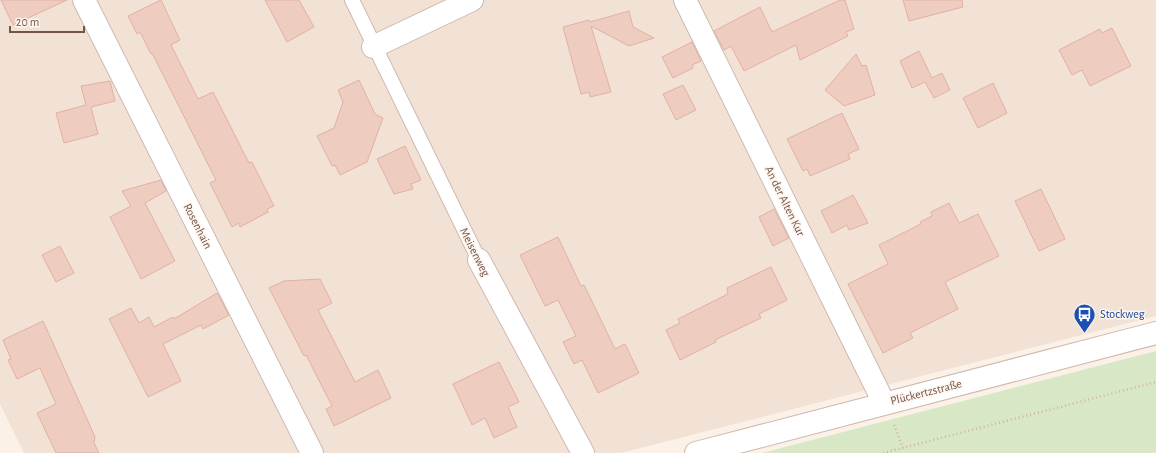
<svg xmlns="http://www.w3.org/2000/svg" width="1156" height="453" font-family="'Alegreya Sans',sans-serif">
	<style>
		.residential { fill: #f2e2d5 }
		.green { fill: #d8e8c6 }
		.building { fill: #efccc0; stroke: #e1b1a1 }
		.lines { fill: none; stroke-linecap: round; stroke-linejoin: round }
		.lane-casing { stroke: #cfb9b0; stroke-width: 16 }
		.street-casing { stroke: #cfb9b0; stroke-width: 24 }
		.path { stroke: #d4afa3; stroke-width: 2.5; stroke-dasharray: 1 3; stroke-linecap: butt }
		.lane { stroke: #fff; stroke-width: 14 }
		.street { stroke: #fff; stroke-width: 22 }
		.labels { text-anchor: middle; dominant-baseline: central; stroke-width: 3; stroke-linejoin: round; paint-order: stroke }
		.street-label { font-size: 12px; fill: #73554c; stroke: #fef5ed }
		.transit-label { font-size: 12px; fill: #164399; stroke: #fef5ed; text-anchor: start }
	</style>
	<rect width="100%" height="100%" fill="#fbf1e7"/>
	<path class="residential" d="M 0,0 L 1156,0 L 1156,316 L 621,453 L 24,453 L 0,404 Z"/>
	<path class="green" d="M 1156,351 L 1156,453 L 762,453 Z"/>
	<path class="building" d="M 1,0 L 67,0 L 13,25 Z
		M 161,0 L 180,40 L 171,45 L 198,99 L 213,92 L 249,163 L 252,162 L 274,206 L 267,209 L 268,212 L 240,227 L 239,223 L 232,227 L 210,183 L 216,180 L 152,53 L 151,54 L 140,32 L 137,34 L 128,16 Z
		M 265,0 L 299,0 L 314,27 L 287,42 Z
		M 840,0 L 845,0 L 854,29 L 846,32 L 848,36 L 800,60 L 796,45 L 744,71 L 731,46 L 724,50 L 714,31 L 760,7 L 772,32 Z
		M 903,0 L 962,0 L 963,7 L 909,21 Z
		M 629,11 L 633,27 L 654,38 L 629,46 L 591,26 L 611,92 L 590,97 L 589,92 L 581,94 L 563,27 L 589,20 L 590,22 Z
		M 1112,28 L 1131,66 L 1090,86 L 1082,70 L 1072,75 L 1059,50 L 1100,29 L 1102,33 Z
		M 692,42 L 701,61 L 692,65 L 693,68 L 673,78 L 662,57 Z
		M 919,51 L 932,78 L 942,73 L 950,90 L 934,98 L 925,82 L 912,88 L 900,61 Z
		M 856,54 L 862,66 L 866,65 L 875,95 L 844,106 L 825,90 Z
		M 359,80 L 375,114 L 383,118 L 367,162 L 340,175 L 335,165 L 332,166 L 317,136 L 334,128 L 343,102 L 338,90 Z
		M 110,81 L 115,101 L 91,107 L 98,134 L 64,143 L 56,113 L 86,105 L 81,86 Z
		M 993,83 L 1007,113 L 978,128 L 963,98 Z
		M 683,85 L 696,110 L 676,120 L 663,94 Z
		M 842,113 L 859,149 L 848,154 L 850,159 L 810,176 L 807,169 L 803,171 L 787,139 Z
		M 405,146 L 421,180 L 411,184 L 413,189 L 394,194 L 377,159 Z
		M 161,180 L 166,191 L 145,203 L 175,261 L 141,279 L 110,217 L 131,206 L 122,191 Z
		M 1041,189 L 1065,239 L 1039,251 L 1015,201 Z
		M 853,195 L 868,223 L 849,230 L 847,225 L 832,233 L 821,211 Z
		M 949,203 L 959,223 L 978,214 L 999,256 L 945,282 L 958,309 L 910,333 L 913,338 L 883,353 L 848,284 L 888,264 L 879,245 L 921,224 L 920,222 L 932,216 L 931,212 Z
		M 774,209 L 789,238 L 773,246 L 759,217 Z
		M 558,237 L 581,286 L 584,285 L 615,349 L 625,344 L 639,373 L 598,393 L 582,360 L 574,364 L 563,342 L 576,336 L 558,300 L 545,306 L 520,255 Z
		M 60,246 L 74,273 L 56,282 L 42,255 Z
		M 771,267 L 787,300 L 759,314 L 761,318 L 715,340 L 716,342 L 680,360 L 666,330 L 680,323 L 678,319 L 728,294 L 727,288 Z
		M 320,279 L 332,303 L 318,310 L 355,382 L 378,370 L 391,398 L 334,426 L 326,409 L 332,406 L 306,355 L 304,356 L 269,288 L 284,281 Z
		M 217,293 L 229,315 L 203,329 L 201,325 L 163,344 L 181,381 L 148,397 L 109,319 L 131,308 L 139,323 L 149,317 L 154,327 L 173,317 L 174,319 Z
		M 43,321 L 95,437 L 94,443 L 99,453 L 56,453 L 37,413 L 56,404 L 40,368 L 17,379 L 8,360 L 11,359 L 3,340 Z
		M 499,362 L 519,402 L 508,407 L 517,427 L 494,438 L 485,418 L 472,425 L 453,384 Z"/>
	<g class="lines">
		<defs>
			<path id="lane" d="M 352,0 L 479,260"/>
			<path id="street" d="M 84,0 L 312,453
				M 685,0 L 884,403
				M 373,47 L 472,0
				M 479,260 L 583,453
				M 696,453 L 1156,333"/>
		</defs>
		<use href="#lane" class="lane-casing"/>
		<use href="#street" class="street-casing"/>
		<path class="path" d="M 894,425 L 903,448
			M 883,453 L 1156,382"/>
		<use href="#lane" class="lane"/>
		<use href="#street" class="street"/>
	</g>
	<defs>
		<symbol id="bus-pin" viewBox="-11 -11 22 30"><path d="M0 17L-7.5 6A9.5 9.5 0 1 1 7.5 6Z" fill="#1a4fb4" stroke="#fef5ed"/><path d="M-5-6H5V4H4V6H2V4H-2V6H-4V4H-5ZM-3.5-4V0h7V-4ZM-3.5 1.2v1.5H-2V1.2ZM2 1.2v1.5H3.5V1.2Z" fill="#fff"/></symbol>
	</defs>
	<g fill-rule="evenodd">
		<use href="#bus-pin" x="1072" y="302" width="25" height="34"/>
	</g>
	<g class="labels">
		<g class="street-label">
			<text transform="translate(785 201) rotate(64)">An der Alten Kur</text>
			<text transform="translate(198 226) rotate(63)">Rosenhain</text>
			<text transform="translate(475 252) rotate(63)">Meisenweg</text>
			<text transform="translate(926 392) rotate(-14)">Plückertzstraße</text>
		</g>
		<g class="transit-label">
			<text x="1100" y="314">Stockweg</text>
		</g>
	</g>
	<path d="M10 26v6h74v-6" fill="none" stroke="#73554c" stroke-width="2"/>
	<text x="16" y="26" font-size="12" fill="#73554c" stroke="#fef5ed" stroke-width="3" paint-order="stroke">20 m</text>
</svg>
